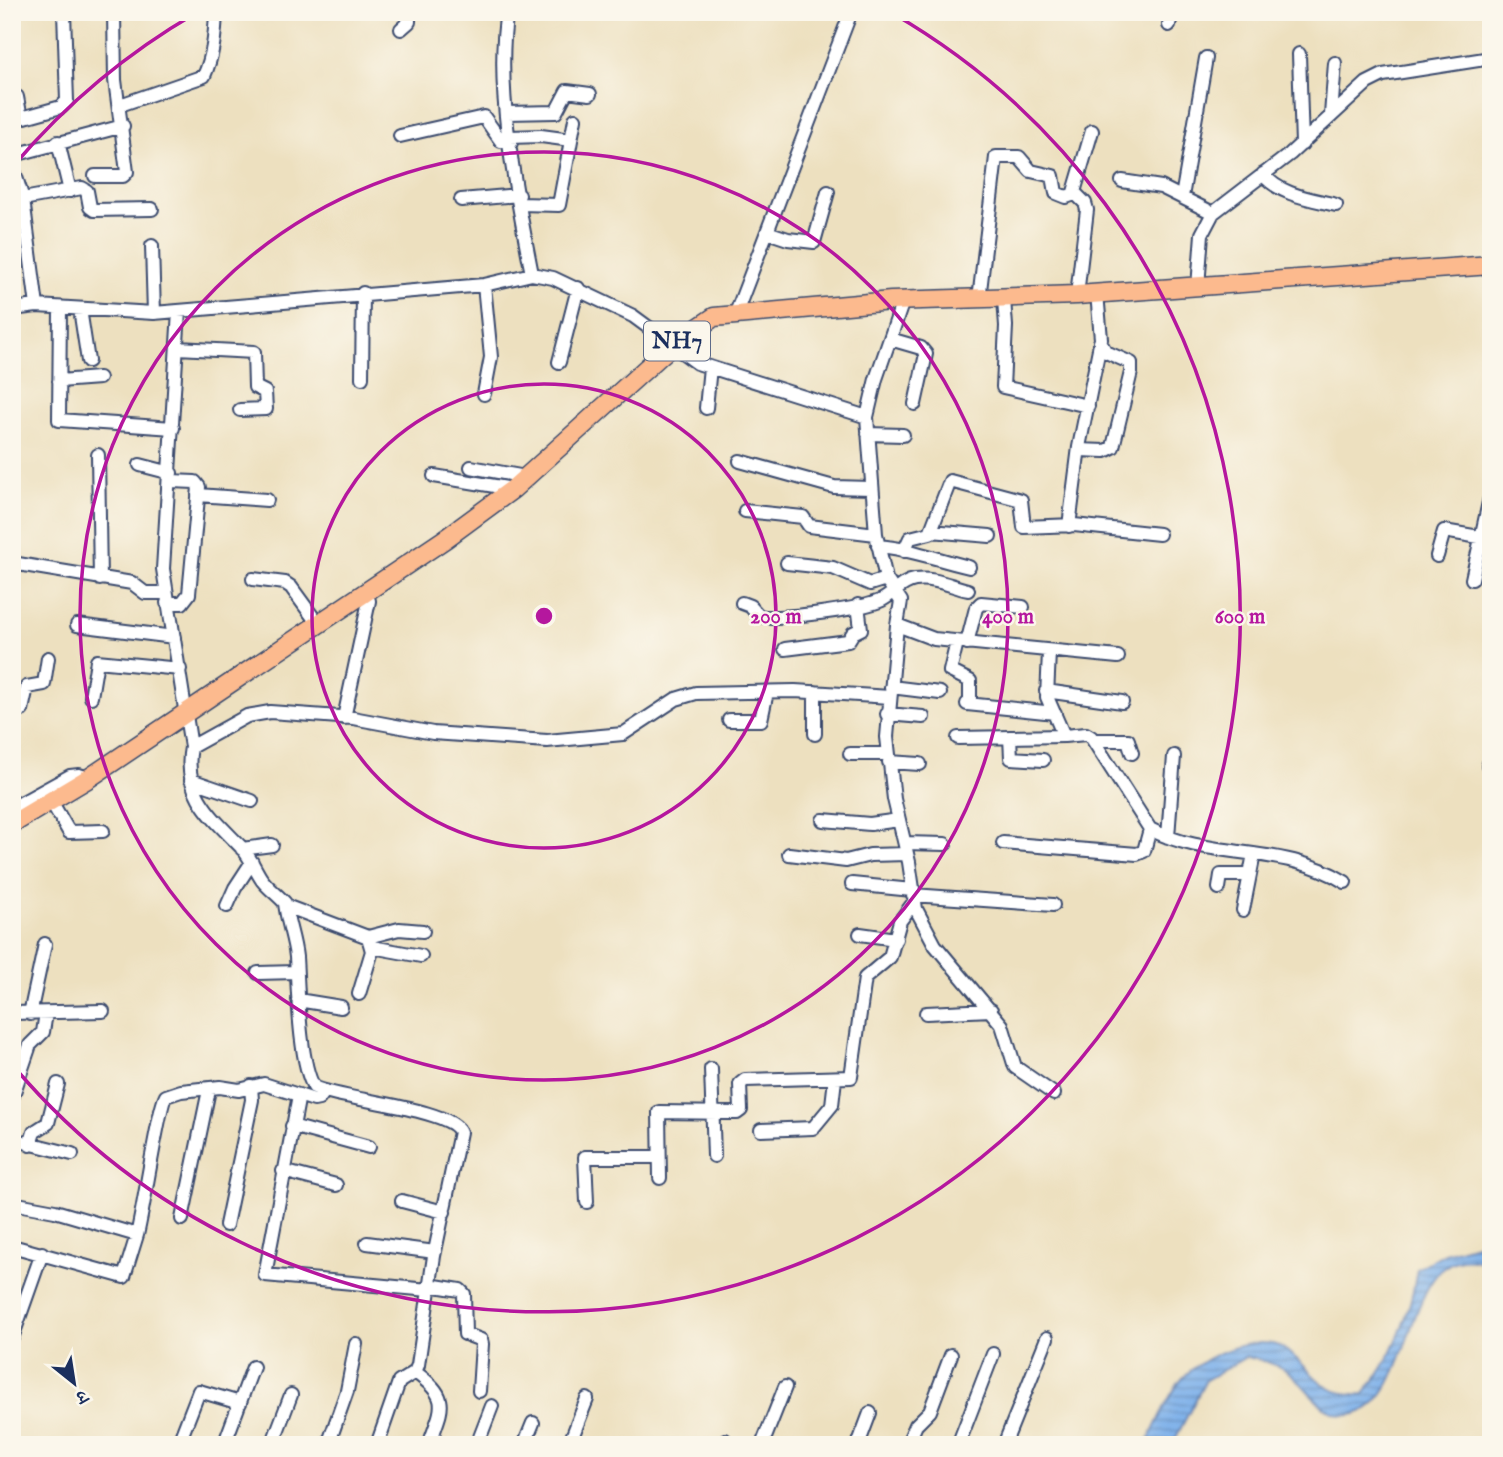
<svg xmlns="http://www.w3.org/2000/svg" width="1503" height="1457" font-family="'IM FELL English','Noto Serif Devanagari',serif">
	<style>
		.water { fill: url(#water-rules); stroke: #4c70a4; stroke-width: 2 }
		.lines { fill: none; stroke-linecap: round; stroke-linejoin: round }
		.minor-casing { stroke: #3a4a6d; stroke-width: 16 }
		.highway-casing { stroke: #3a4a6d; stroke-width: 21 }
		.minor { stroke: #fff; stroke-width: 12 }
		.highway { stroke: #fcba8e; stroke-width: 18 }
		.ring { fill: none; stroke: #b5179e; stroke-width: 3.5 }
		.labels { text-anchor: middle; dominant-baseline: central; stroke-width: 5; stroke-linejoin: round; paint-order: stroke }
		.shield { fill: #fbf7ec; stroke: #5e6b89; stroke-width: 2 }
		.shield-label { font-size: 23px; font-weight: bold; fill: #1b2f5e }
		.centre { fill: #b5179e; stroke: #fbf7ec; stroke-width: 3.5 }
		.ring-label { font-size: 21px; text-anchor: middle; font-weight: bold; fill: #b5179e; stroke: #fbf7ec; stroke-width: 5; stroke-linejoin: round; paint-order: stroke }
	</style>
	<defs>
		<pattern id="water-rules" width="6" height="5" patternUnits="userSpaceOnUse" patternTransform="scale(1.75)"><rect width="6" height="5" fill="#7db0ea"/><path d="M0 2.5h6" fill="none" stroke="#6690c1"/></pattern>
	</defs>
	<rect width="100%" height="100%" fill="#fbf7ec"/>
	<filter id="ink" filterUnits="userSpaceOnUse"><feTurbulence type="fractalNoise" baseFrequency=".0143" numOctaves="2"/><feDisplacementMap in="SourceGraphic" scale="14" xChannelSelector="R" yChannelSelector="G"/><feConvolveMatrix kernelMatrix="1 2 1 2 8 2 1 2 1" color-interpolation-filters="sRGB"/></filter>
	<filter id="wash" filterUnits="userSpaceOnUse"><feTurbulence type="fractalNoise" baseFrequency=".00686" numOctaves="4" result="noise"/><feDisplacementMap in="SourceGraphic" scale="28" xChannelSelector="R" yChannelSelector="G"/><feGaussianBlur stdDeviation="1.57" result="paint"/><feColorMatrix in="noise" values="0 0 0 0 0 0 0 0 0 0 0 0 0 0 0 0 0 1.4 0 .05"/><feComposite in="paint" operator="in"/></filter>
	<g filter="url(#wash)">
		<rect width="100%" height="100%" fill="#ede0bf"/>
		<path class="water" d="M 1483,1242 L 1491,1243 L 1491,1265 C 1400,1225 1422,1406 1350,1415 C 1324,1419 1308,1387 1291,1374 C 1280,1365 1259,1359 1246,1357 L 1206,1380 L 1172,1445 L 1146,1445 C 1157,1424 1167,1397 1182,1379 C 1200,1357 1258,1331 1284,1349 C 1318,1372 1318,1397 1364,1394 C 1393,1359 1411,1313 1417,1269 L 1445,1253 Z"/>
	</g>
	<g filter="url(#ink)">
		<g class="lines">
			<defs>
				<path id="minor" d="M 507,12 C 494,89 517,197 532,274 L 553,278 L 633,316 L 697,363 L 867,417
					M 1169,25 L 1172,12
					M 401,29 L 409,22 L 409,12
					M 1299,54 L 1302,144
					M 12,96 L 17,97 L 20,113 L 25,117 L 61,107 L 67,101 L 64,12
					M 120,105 L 204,76 C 213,56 215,36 216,12
					M 507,113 L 556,112 L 567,91 L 590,94
					M 1331,115 L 1335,63
					M 400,136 L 484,117 L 501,141 L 511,143
					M 510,137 L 541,136 L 571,140
					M 58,142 L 70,191
					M 1263,174 C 1279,195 1311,199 1336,205
					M 95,176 L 123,176 L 127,172 L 115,80 L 114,12
					M 1122,181 L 1161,187 L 1213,213
					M 1182,197 L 1206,58
					M 23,199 L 82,188 L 87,191 L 90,207 L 94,210 L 152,209
					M 461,200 L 519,195
					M 520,204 L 559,205 L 575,119
					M 767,232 L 788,239 L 814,242 L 828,192
					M 152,246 L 154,313
					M 484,285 L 491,357 L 484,394
					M 1198,287 L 1202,234 L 1213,213 L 1290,154 L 1367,83 L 1383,75 L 1491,58
					M 1077,295 L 1087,210 L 1085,203 L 1074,192 L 1092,131
					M 979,299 L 996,157 L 1019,157 L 1031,171 L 1053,176 L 1056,193 L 1066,197 L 1075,194
					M 1004,299 L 1006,326 L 1003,387 L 1088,406
					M 903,301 L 876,379 L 867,417 L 876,534 L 886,579 L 901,601 L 897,625 L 934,639 L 1118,657
					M 37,306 L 23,199 L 14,171 L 14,155 L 123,126
					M 60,308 L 59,420 L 173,428
					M 12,309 L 37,306 L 154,313 L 484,285 L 532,274
					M 80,309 L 88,361
					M 179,311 L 163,569 L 191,747 C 182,794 213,818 242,848 C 251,858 255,870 262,880 C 269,889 278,895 285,903 C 287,922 294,938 296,957 C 298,987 299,1063 314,1087 C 339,1100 451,1108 460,1132 L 434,1256 L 418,1365 L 415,1372 L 399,1382 L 377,1445
					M 736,313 L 851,12
					M 890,339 L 921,348 L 926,354 L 915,404
					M 178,348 L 254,352 L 255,387 L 265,392 L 266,409 L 240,410
					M 559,362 L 578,288
					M 362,378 L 363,293
					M 59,381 L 99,378
					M 706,408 L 710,367
					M 868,434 L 903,435
					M 1079,450 L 1105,451 L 1113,447 L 1131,372 L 1131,363 L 1106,352 L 1100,342
					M 98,455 L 100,579
					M 740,461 L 834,487 L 871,488
					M 140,465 L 171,473
					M 471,467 L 526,477
					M 434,476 L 513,489
					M 198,495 L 267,500
					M 745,511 L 803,517 L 809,526 L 876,534
					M 1069,526 L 1079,447 L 1101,339 L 1097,293
					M 931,531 L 990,536
					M 878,546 C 908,548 938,560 969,567
					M 904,551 L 910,538 L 930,533 L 950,481 L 1021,500 L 1024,527 L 1074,525 L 1159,534
					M 1437,556 L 1444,531 L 1491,539
					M 12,563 L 132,583 L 145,593 L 166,593
					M 787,563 L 833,568 L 870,584 L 886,579
					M 253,579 L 285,583 L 291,587 L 318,624
					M 1472,579 L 1491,493
					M 167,603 L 182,603 L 189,594 L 199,487 L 195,482 L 171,481
					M 742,603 L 750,606 L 759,616 C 780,620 863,609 882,600 C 894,594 901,582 915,580 C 934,577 950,586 968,590
					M 77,625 L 174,637
					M 897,625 L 887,737 L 894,799 L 909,862 L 916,909 L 935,945 L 1002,1025 L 1015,1067 L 1054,1094
					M 957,642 L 950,671 L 970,681 L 970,698
					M 967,643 L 976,608 L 981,603 L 1023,607
					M 785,649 L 848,641 L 853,633 L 861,629 L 858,605
					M 1049,652 L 1047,697 L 1064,736 L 1086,734 L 1091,737 L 1150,829 C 1210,861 1283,843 1345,882
					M 891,687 L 940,693
					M 1046,691 L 1122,702
					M 815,692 L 815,734
					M 91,697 L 97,661 L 180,669
					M 967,704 L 1055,713
					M 12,710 L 22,710 L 27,687 L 44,684 L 48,658
					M 887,714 L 923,717
					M 344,718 L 369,601 L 366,592
					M 729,720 L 761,720 L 767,692
					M 1010,737 L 1011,758 L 1043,760
					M 958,738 L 1064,736
					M 1094,740 L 1128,740 L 1132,753
					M 191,747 L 247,716 L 270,712 L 353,718 L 433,733 L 547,741 L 623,734 L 676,699 L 696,693 L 795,691 L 890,697
					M 850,754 L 889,754
					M 1491,759 L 1488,766 L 1491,770
					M 889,762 L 920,764
					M 191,780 L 252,801
					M 51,801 L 69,832 L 103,831
					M 12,808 L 70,776 L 79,775 L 89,778
					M 823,820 L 870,824 L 899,820
					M 1168,837 L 1174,756
					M 905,843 L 945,844
					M 1003,843 L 1137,854 L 1144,851 L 1150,829
					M 242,849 L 272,845
					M 789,854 L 846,861 L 870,855 L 907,854
					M 852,884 L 912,890
					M 1219,888 L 1221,875 L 1250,875
					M 913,895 L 1053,905
					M 227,906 L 235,888 L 252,862
					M 286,906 L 368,937 L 372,951 L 359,994
					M 1243,910 L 1254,854
					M 860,934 L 896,939
					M 368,937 L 399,929 L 423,931
					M 372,947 L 421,956
					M 258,973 L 296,972
					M 298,1000 L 341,1007
					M 12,1013 L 103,1011
					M 926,1013 L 991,1010
					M 30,1014 L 45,944
					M 711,1069 L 714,1156
					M 299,1095 L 265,1275 L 429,1290
					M 12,1098 L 30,1045 L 43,1032 L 46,1013
					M 292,1126 L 369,1147
					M 761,1130 L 813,1128 L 832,1105 L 835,1079
					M 12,1139 L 72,1154
					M 30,1145 L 34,1132 L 48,1123 L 58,1084
					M 283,1171 L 336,1185
					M 660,1178 L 659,1112 L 737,1113 L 741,1110 L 740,1084 L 745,1080 L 851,1077 L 865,978 L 890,957 L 900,921 L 914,902
					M 402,1201 L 444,1212
					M 587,1202 L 585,1157 L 659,1157
					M 12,1203 L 55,1211 L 137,1235 C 143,1213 159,1104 166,1096 L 181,1091 L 220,1087 L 239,1090 L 264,1084 L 314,1100 L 319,1099 L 325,1091
					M 182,1219 L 209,1090
					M 226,1225 L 252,1100 L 251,1086
					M 367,1243 L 435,1252
					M 12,1246 L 124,1277 L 137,1235
					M 429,1285 L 460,1290 L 464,1294 L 465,1334 L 481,1340 L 482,1344 L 479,1391
					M 12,1338 L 42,1253
					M 415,1372 C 452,1399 442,1407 429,1445
					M 178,1445 L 199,1391 L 240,1403
					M 224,1445 L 253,1367
					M 272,1445 L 291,1395
					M 328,1445 L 347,1391 L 356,1344
					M 477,1445 L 492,1406
					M 524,1445 L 533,1423
					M 569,1445 L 587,1399
					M 723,1445 L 725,1440
					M 762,1445 L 785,1387
					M 858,1445 L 870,1413
					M 907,1445 L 916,1425 L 930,1411 L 951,1355
					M 958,1445 L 993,1354
					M 1004,1445 L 1047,1338"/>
				<path id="highway" d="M 12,824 L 89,778 L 445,539 L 513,489 L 671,346 L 714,317 L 891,301 L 1077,295 L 1491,265"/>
			</defs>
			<use href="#minor" class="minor-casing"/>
			<use href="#highway" class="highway-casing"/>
			<use href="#minor" class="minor"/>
			<use href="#highway" class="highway"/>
		</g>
	</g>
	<g class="ring">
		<circle cx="544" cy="616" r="232"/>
		<circle cx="544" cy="616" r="464"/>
		<path d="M15 164A696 696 0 0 1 196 13M892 13A696 696 0 1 1 15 1068"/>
	</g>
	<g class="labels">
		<rect class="shield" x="644" y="321.5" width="66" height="39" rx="5"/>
		<g class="shield-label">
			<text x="677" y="341">NH7</text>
		</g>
	</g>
	<circle cx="544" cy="616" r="10" class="centre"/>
	<g class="ring-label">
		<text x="776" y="623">200 m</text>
		<text x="1008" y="623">400 m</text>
		<text x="1240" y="623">600 m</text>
	</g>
	<rect width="1503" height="1457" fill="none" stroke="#fbf7ec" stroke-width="42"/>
	<g transform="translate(74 1383) rotate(150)" stroke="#fbf7ec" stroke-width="5" paint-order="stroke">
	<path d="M0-5L12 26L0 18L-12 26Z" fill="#1b2f5e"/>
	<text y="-10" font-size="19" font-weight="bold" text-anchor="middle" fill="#1b2f5e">उ</text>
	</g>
</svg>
